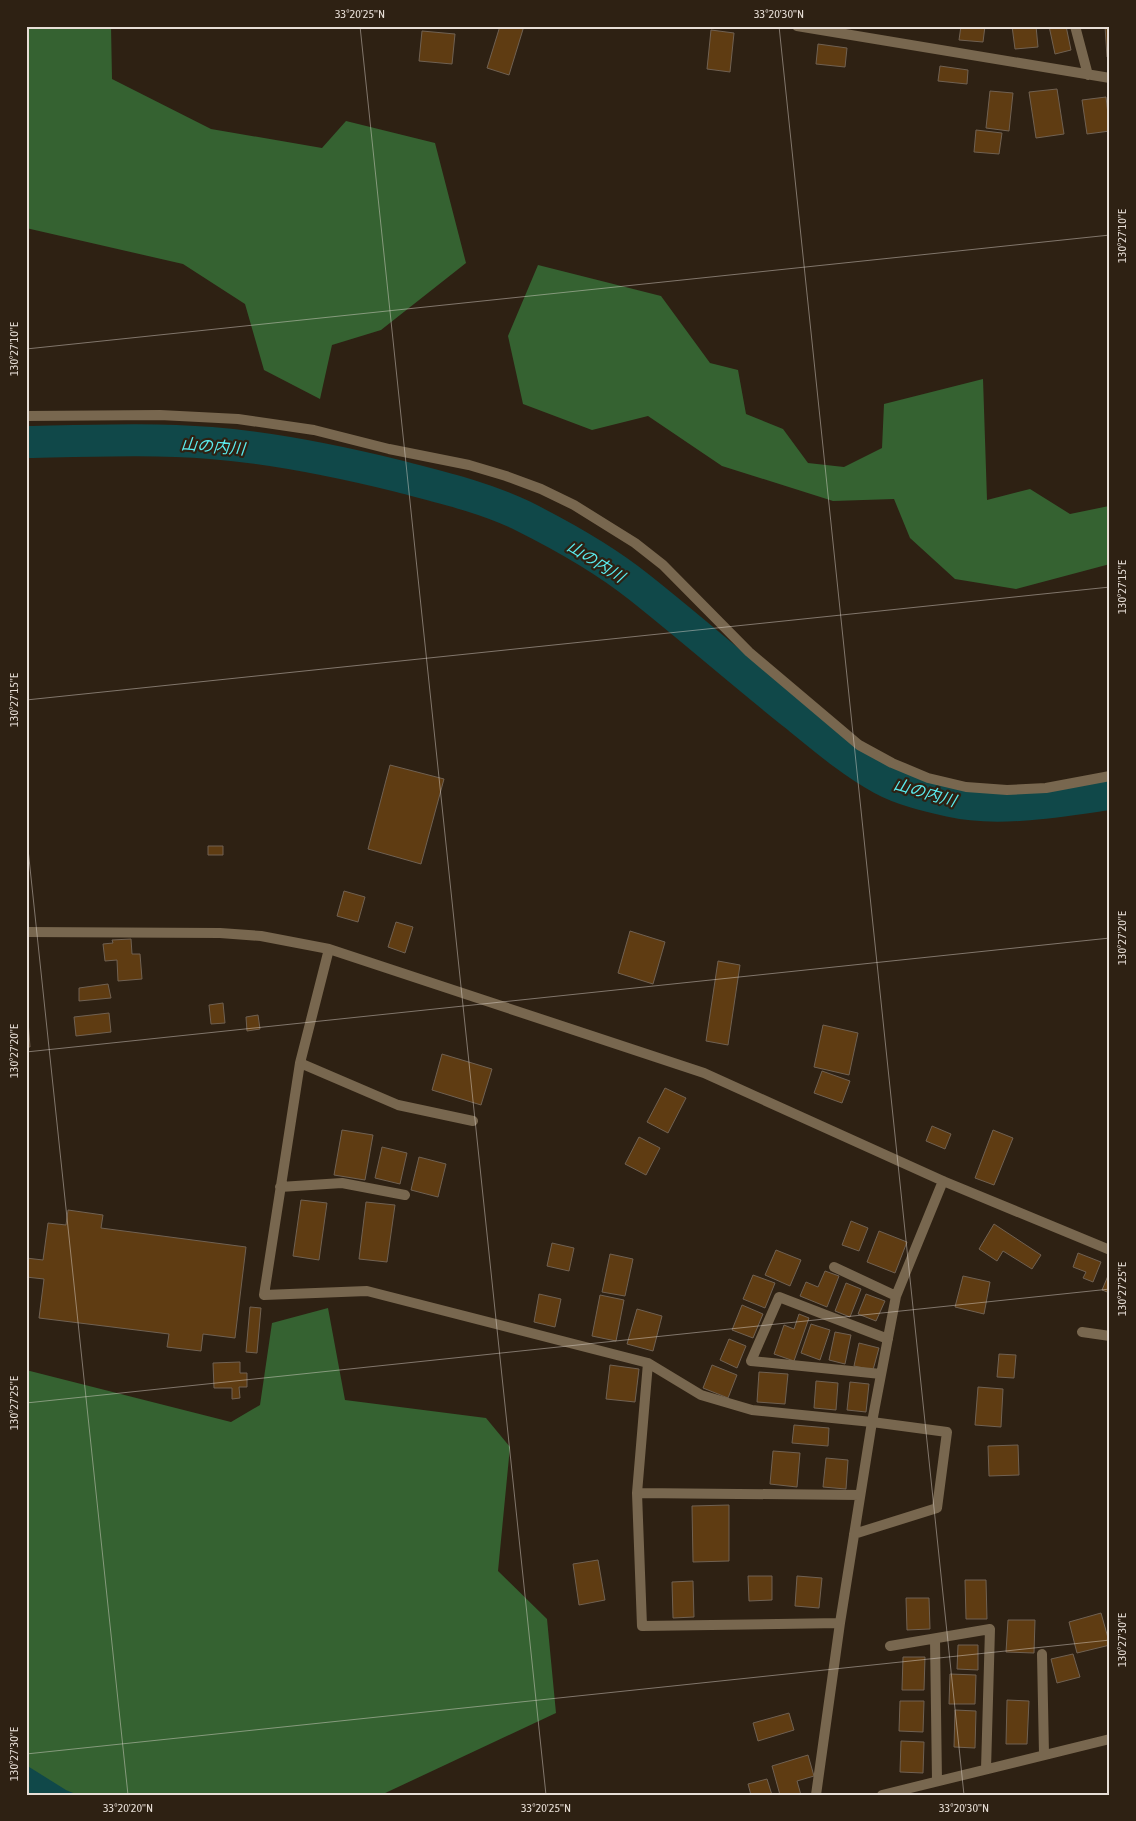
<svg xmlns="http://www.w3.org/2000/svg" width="1136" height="1821" font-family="'Asap Condensed','Noto Sans JP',sans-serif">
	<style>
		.forest { fill: #356231 }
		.water { fill: #104849 }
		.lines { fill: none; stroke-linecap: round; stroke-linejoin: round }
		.river { stroke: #104849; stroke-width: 32 }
		.building { fill: #5f3c12; stroke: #706152 }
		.minor { stroke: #78674f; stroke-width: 10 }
		.ticks { fill: none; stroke: #e7ded6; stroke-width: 1; stroke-opacity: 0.45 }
		.labels { text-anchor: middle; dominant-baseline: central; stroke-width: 4.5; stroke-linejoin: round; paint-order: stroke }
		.water-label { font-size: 16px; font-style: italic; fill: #5aebee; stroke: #2e2113 }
		.neatline { fill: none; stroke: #e7ded6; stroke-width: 2 }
		.ticks-label { font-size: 12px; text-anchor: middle; fill: #e7ded6 }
	</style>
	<rect width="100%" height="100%" fill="#2e2113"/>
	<path class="forest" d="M 26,26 L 111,26 L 112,79 L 211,129 L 322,148 L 346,121 L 435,143 L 466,263 L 381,330 L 332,345 L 320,399 L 264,370 L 245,304 L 183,264 L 26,228 Z
		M 538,265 L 661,296 L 710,363 L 738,370 L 746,414 L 783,429 L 808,463 L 844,467 L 882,448 L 884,404 L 983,379 L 987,500 L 1030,489 L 1070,514 L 1109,506 L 1110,503 L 1110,564 L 1016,589 L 955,579 L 910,538 L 894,499 L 833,501 L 722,466 L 648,416 L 592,430 L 523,404 L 508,336 Z
		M 328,1308 L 345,1400 L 486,1418 L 510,1447 L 498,1571 L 547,1619 L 556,1713 L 381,1795 L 26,1795 L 26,1370 L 231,1422 L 260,1405 L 272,1323 Z"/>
	<path class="water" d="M 26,1765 L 66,1790 L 78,1795 L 33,1795 L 26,1791 Z"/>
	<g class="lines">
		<path class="river" d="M 26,442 C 87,441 150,438 211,443 C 274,448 337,461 398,476 C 440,487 484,497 523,516 C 563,536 604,559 639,587 C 692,629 743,674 796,716 C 823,738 851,762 882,779 C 902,790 928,796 950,801 C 998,812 1061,801 1110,794"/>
	</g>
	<path class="building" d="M 500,26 L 524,26 L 509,75 L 487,68 Z
		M 961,26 L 985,26 L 983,42 L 959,40 Z
		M 1012,26 L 1036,26 L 1038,47 L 1015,49 Z
		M 1049,26 L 1066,26 L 1071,50 L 1055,54 Z
		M 1105,26 L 1110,26 L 1110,57 L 1107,57 Z
		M 711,30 L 734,33 L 730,72 L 707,69 Z
		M 422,31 L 455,34 L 452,64 L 419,61 Z
		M 818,44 L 847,48 L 845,67 L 816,64 Z
		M 940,66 L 968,70 L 967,84 L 938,81 Z
		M 1057,89 L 1064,134 L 1036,138 L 1029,92 Z
		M 990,91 L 1013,93 L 1009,131 L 986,128 Z
		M 1106,97 L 1110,131 L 1087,134 L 1082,100 Z
		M 976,130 L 1002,133 L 999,154 L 974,152 Z
		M 390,765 L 444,779 L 421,864 L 368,849 Z
		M 208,846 L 223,846 L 223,855 L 208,855 Z
		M 344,891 L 365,897 L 358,922 L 337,916 Z
		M 396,922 L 413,927 L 405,953 L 388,947 Z
		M 630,931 L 665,942 L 653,984 L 618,973 Z
		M 131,939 L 132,954 L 140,954 L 142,979 L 118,981 L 117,960 L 105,961 L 103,944 L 113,943 L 112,940 Z
		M 718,961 L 740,965 L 728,1045 L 706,1041 Z
		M 108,984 L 111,998 L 79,1001 L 79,988 Z
		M 26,994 L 30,1047 L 26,1047 Z
		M 223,1003 L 225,1023 L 211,1024 L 209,1005 Z
		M 109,1013 L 111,1032 L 76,1036 L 74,1017 Z
		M 258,1015 L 260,1029 L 247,1031 L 246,1017 Z
		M 823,1025 L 858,1033 L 849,1075 L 814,1067 Z
		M 442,1054 L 492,1069 L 481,1105 L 432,1090 Z
		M 822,1071 L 850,1081 L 842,1103 L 814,1093 Z
		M 665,1088 L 686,1098 L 668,1133 L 647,1122 Z
		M 932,1126 L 951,1134 L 945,1149 L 926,1141 Z
		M 342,1130 L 373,1135 L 365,1180 L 334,1175 Z
		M 993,1130 L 1013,1138 L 994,1185 L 975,1178 Z
		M 639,1137 L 660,1148 L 646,1175 L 625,1164 Z
		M 382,1147 L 407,1153 L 400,1184 L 375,1178 Z
		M 419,1157 L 446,1164 L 438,1197 L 411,1190 Z
		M 301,1200 L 327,1203 L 319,1260 L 293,1256 Z
		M 366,1202 L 395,1205 L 387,1262 L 359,1259 Z
		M 68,1210 L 103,1215 L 101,1228 L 246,1247 L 235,1338 L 203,1334 L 201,1351 L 167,1347 L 169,1334 L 39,1318 L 44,1279 L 26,1277 L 26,1258 L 43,1260 L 48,1223 L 66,1225 Z
		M 851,1221 L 868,1228 L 859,1251 L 842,1245 Z
		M 994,1224 L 1041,1255 L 1032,1269 L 1003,1251 L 997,1261 L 979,1249 Z
		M 879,1231 L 907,1242 L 895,1273 L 867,1262 Z
		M 552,1243 L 574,1248 L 569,1271 L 547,1266 Z
		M 776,1250 L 801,1260 L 790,1286 L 765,1275 Z
		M 1078,1253 L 1101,1262 L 1093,1282 L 1083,1278 L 1086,1272 L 1073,1267 Z
		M 610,1254 L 633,1259 L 625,1296 L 602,1292 Z
		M 825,1271 L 839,1276 L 827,1307 L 800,1296 L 806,1282 L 818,1287 Z
		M 1110,1271 L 1110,1293 L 1102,1290 Z
		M 753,1275 L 775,1283 L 765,1308 L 743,1299 Z
		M 963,1276 L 990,1282 L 984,1314 L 955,1307 Z
		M 846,1283 L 861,1289 L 850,1317 L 835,1311 Z
		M 539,1294 L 561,1299 L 555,1327 L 534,1322 Z
		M 866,1294 L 885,1301 L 876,1321 L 858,1314 Z
		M 600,1295 L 624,1300 L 616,1341 L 592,1336 Z
		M 742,1305 L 763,1314 L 753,1338 L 732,1330 Z
		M 250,1307 L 261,1308 L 257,1353 L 246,1352 Z
		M 637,1309 L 662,1316 L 653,1351 L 627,1344 Z
		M 799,1314 L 809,1318 L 794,1361 L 774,1354 L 784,1325 L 794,1329 Z
		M 811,1324 L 830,1330 L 820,1360 L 801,1353 Z
		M 835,1332 L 851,1335 L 845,1364 L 829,1360 Z
		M 729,1339 L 746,1346 L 737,1368 L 720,1360 Z
		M 859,1343 L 879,1348 L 873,1370 L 854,1366 Z
		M 999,1354 L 1016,1355 L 1014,1378 L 997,1377 Z
		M 240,1362 L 240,1373 L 247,1373 L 247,1387 L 239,1387 L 240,1398 L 232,1399 L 232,1388 L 214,1388 L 213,1363 Z
		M 610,1365 L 639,1369 L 635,1402 L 606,1399 Z
		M 712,1365 L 737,1375 L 728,1398 L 703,1388 Z
		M 759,1372 L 788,1374 L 785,1404 L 757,1402 Z
		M 816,1381 L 838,1383 L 836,1410 L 814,1408 Z
		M 850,1382 L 869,1384 L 866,1412 L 847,1410 Z
		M 978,1387 L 1003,1389 L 1001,1427 L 975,1425 Z
		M 794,1425 L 829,1428 L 828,1446 L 792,1443 Z
		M 1018,1445 L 1019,1475 L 989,1476 L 988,1446 Z
		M 773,1451 L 800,1453 L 797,1487 L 770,1484 Z
		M 826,1458 L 848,1460 L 846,1489 L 823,1487 Z
		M 729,1505 L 729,1561 L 693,1562 L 692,1506 Z
		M 598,1560 L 605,1600 L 579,1605 L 573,1564 Z
		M 748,1576 L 772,1576 L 772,1600 L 749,1601 Z
		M 797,1576 L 822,1578 L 819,1608 L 795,1606 Z
		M 965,1580 L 986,1580 L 987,1619 L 966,1619 Z
		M 693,1581 L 694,1617 L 673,1618 L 672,1582 Z
		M 906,1598 L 929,1598 L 930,1629 L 907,1630 Z
		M 1101,1613 L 1110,1645 L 1077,1653 L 1069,1622 Z
		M 1008,1620 L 1035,1620 L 1034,1653 L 1006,1652 Z
		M 958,1645 L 978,1645 L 978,1670 L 957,1669 Z
		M 1073,1654 L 1080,1677 L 1057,1683 L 1051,1659 Z
		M 903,1657 L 925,1657 L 924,1690 L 902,1690 Z
		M 950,1674 L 976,1675 L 975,1704 L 949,1704 Z
		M 1007,1700 L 1029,1701 L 1027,1744 L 1006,1744 Z
		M 900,1701 L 924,1701 L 923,1732 L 899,1731 Z
		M 955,1710 L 976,1711 L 975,1748 L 954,1747 Z
		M 789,1713 L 794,1730 L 758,1741 L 753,1723 Z
		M 901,1741 L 924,1742 L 923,1773 L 900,1772 Z
		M 808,1755 L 814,1776 L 797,1781 L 801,1795 L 780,1795 L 772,1766 Z
		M 767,1779 L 772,1795 L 751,1795 L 748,1784 Z"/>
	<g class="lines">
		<path class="minor" d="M 797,26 L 1110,78
			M 1075,26 L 1088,75
			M 26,416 L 160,415 L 238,419 L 314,430 L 389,449 L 469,465 L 506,476 L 541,489 L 574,505 L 635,543 L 663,565 L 749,652 L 859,745 L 892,763 L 928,778 L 966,787 L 1007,790 L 1046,788 L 1110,776
			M 26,932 L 220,933 L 261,936 L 329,949 L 704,1073 L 943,1181 L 1110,1250
			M 329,949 L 300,1063 L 264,1295 L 367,1291 L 648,1363 L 701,1395 L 752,1410 L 872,1422 L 947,1432 L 937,1508 L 854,1534
			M 300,1063 L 398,1105 L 473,1121
			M 280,1187 L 342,1183 L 405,1195
			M 834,1267 L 896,1296
			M 1082,1332 L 1110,1336
			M 648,1363 L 637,1493 L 642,1626 L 840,1623
			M 881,1374 L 751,1361 L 779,1297 L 888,1339
			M 637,1493 L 860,1495
			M 935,1639 L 937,1781
			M 890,1646 L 990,1629 L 986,1769
			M 1042,1654 L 1044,1754
			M 816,1795 L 840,1623 L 872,1422 L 896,1296 L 943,1181
			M 882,1795 L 1110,1739"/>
	</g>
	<path class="ticks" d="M 360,26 L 546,1795M 779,26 L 964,1795M 26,349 L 1110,235M 26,700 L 1110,587M 26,830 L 128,1795M 26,1052 L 1110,938M 26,1403 L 1110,1289M 26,1754 L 1110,1640"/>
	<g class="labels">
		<g class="water-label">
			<text transform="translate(213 446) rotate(5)">山の内川</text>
			<text transform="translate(596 561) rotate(32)">山の内川</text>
			<text transform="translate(925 792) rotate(16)">山の内川</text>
		</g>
	</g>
	<rect width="1136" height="1821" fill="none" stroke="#2e2113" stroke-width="55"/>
	<rect x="28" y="28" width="1080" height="1766" class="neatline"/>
	<g class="ticks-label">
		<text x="360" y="18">33°20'25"N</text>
		<text x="779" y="18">33°20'30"N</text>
		<text transform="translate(1122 236) rotate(-90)" y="4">130°27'10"E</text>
		<text transform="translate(14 349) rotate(-90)" y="4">130°27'10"E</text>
		<text transform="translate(1122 587) rotate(-90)" y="4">130°27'15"E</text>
		<text transform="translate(14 700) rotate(-90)" y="4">130°27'15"E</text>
		<text transform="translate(1122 938) rotate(-90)" y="4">130°27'20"E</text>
		<text transform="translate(14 1051) rotate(-90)" y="4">130°27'20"E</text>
		<text transform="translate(1122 1289) rotate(-90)" y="4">130°27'25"E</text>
		<text transform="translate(14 1403) rotate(-90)" y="4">130°27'25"E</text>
		<text transform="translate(1122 1640) rotate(-90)" y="4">130°27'30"E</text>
		<text transform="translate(14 1754) rotate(-90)" y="4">130°27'30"E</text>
		<text x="128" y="1812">33°20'20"N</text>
		<text x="546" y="1812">33°20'25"N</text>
		<text x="964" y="1812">33°20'30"N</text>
	</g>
</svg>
